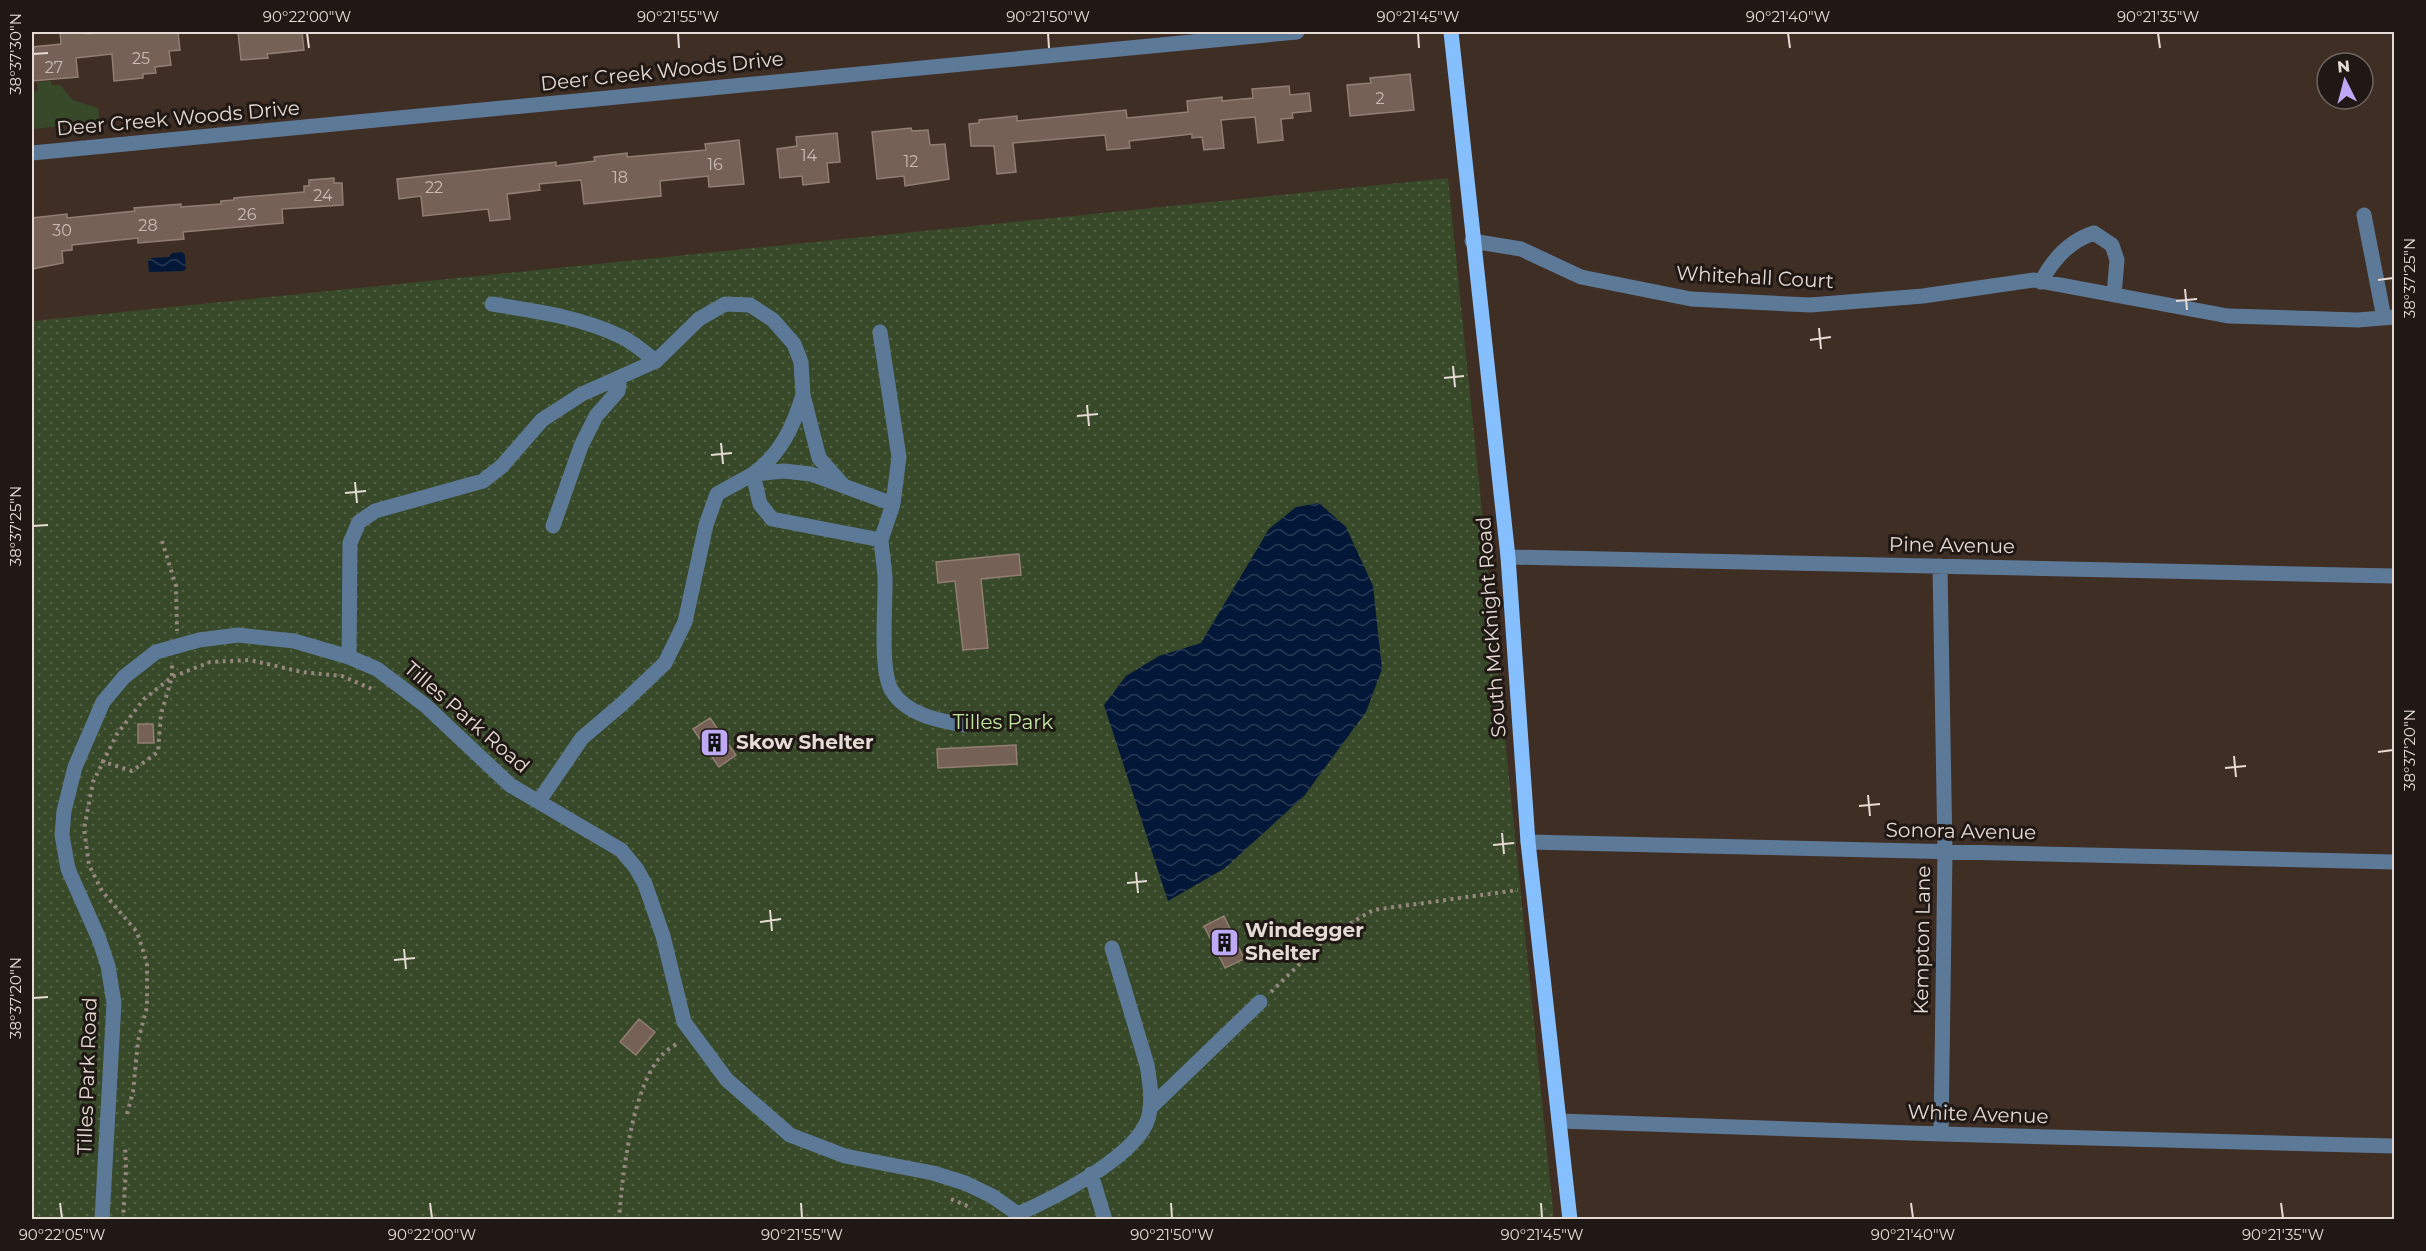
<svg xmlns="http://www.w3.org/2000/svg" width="2426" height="1251" font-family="Montserrat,sans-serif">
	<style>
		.green { fill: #374928 }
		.park { fill: url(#park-dots) }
		.water { fill: url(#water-waves) }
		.building { fill: #756156; stroke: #937e73; stroke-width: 1.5 }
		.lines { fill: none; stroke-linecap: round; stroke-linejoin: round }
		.path { stroke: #95867e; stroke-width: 4; stroke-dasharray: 3 4.5; stroke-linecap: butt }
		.minor { stroke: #5d7998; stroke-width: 15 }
		.major { stroke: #85bffe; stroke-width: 15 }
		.ticks { fill: none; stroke: #e6dad4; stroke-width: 2 }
		.labels { text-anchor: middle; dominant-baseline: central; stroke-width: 6; stroke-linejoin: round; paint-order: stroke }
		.number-label { font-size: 16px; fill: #cabcb4 }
		.street-label { font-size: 20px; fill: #e6dad4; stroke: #201814 }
		.park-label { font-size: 20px; fill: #c1e6a1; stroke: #201814 }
		.poi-label { font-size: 20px; font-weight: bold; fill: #e6dad4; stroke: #201814; text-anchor: start }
		.neatline { fill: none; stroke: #e6dad4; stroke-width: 2 }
		.ticks-label { font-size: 15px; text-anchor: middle; fill: #e6dad4 }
	</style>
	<defs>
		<pattern id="park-dots" width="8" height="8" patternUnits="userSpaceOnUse" patternTransform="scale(1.5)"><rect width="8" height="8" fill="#374928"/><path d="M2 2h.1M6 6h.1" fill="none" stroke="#546346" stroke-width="1.8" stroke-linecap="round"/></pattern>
		<pattern id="water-waves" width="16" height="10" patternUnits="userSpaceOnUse" patternTransform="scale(1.5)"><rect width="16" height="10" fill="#031838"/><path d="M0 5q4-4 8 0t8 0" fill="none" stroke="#283954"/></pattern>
	</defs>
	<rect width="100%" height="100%" fill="#3f2e24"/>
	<path class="green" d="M 51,81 L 52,85 L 60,85 L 73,100 L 98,108 L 100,122 L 32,129 L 32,92 L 38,91 L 37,82 Z"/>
	<path class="park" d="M 1448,178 L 1554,1219 L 32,1220 L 32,321 Z"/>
	<path class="water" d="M 182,252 L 185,255 L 186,269 L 183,271 L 149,272 L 148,261 L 151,258 L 169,257 L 172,253 Z
		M 1319,503 L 1346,527 L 1373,586 L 1382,669 L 1366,712 L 1304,796 L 1225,868 L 1168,901 L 1104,705 L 1126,676 L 1159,656 L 1201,643 L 1269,529 L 1296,507 Z"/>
	<path class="building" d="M 60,32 L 87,32 L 87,34 L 116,32 L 178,32 L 180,50 L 169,51 L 171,65 L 155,67 L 156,73 L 143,74 L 143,78 L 114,81 L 112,54 L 76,58 L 78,77 L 32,81 L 32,47 L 61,44 Z
		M 238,32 L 302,32 L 304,50 L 267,54 L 268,58 L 241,60 Z
		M 1410,74 L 1414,110 L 1350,116 L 1347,85 L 1371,83 L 1370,78 Z
		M 1289,86 L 1290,95 L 1309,93 L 1311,111 L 1292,113 L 1293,118 L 1281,119 L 1283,140 L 1258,143 L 1255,117 L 1221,120 L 1224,148 L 1204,150 L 1202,137 L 1192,138 L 1192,134 L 1129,141 L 1130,148 L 1107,150 L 1105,135 L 1013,143 L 1016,172 L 997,174 L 994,146 L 971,146 L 969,124 L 979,123 L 979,120 L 1017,116 L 1017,121 L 1126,110 L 1127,118 L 1188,112 L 1187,101 L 1222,97 L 1222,101 L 1253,98 L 1252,89 Z
		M 911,128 L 912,131 L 928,130 L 930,145 L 945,144 L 949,179 L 905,186 L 904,176 L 877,179 L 872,132 Z
		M 837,133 L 840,162 L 827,163 L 829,182 L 803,185 L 802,176 L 780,178 L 777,149 L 797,146 L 796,137 Z
		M 739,140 L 744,184 L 709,187 L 708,176 L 660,181 L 661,196 L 584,204 L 581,180 L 539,184 L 540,190 L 507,194 L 510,219 L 490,221 L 488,209 L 423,216 L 421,196 L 399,199 L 397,179 L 556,162 L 556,166 L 595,161 L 594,157 L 627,153 L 627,157 L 706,150 L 705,144 Z
		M 334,178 L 334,183 L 342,183 L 343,205 L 282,209 L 283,223 L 183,232 L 184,239 L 138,243 L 138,238 L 72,245 L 72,250 L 62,251 L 63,263 L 32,269 L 32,218 L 67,214 L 67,218 L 135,211 L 134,208 L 181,204 L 181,207 L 221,204 L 221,201 L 234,200 L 234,198 L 304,192 L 304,186 L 309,186 L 309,180 Z
		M 1019,554 L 1021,575 L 981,579 L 988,648 L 963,650 L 955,581 L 938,583 L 936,562 Z
		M 710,718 L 736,755 L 719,767 L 693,729 Z
		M 138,724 L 153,724 L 154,743 L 138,743 Z
		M 1016,745 L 1017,764 L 938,768 L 937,749 Z
		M 1224,916 L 1244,959 L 1225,968 L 1204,926 Z
		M 639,1019 L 655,1032 L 636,1055 L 620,1042 Z"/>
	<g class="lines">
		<path class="path" d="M 162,541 L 176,586 L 177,631
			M 101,761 L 132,771 L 158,752 L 161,714 L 172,677 L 172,664
			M 1271,992 L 1326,938 L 1373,910 L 1518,890
			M 127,1114 L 133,1092 L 138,1041 L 147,1007 L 147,963 L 137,932 L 102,891 L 89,865 L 84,829 L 93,782 L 117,734 L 144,699 L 172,677 L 210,662 L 250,660 L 302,672 L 342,676 L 372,689
			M 951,1199 L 972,1208
			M 123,1220 L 126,1169 L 125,1145
			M 619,1220 C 622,1177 632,1085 663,1054 C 667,1050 673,1046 678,1043"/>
		<path class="minor" d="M 32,153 L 1297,32
			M 2364,215 L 2384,318
			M 1472,241 L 1521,249 L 1581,277 L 1691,299 L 1810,305 L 1923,296 L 2034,280 L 2228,316 L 2358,320 L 2394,317
			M 2041,282 C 2053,259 2069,241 2094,233 L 2112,245 L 2117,260 L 2114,295
			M 492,304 C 535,311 581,317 622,337 C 634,343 645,353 656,361
			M 803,395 C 793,427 781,454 753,474 L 760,504 L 772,519 L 881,540 L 893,504
			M 553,526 L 581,446 L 596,416 L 618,391 L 620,377
			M 881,540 C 882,552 884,564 885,577 C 886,603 879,671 892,691 C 907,715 939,721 965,725
			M 1508,557 L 2394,576
			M 1940,566 L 1945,852 L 1941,1134
			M 349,657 L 350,543 L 359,522 L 375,511 L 483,481 L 502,466 L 542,420 L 582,394 L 656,361 L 699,319 L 725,304 L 750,305 L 773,320 L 794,344 L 801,362 L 803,395 L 819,458 L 842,484
			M 539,801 L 582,738 L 622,704 L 665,663 L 685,622 L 706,525 L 717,494 L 753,474 L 784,471 L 811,474 L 893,504 L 899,457 L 880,332
			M 1528,842 L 2394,862
			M 1150,1108 L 1260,1002
			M 1559,1121 L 1941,1134 L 2394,1146
			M 1091,1174 L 1105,1220
			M 102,1220 L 114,1003 L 108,966 L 99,939 L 68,869 L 62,835 L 64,811 L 75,767 L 103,702 L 124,677 L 156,652 L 199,640 L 238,635 L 294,641 L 349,657 L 377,669 L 426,706 L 510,785 L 621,850 L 636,868 L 645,884 L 663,936 L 684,1022 L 727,1080 L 790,1135 L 845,1156 L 933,1173 L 965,1183 L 992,1196 L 1018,1214
			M 1022,1220 L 1018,1214 C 1054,1198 1129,1160 1146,1124 C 1154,1106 1150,1083 1147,1065 L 1112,948"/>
		<path class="major" d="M 1451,32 L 1508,557 L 1528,842 L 1570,1220"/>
	</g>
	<path class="ticks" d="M 307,33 L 309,48M 678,33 L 679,48M 1048,33 L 1049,48M 1418,33 L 1419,48M 1788,33 L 1790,48M 2158,33 L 2160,48M 33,54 L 48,53M 2378,280 L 2393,278M 2185,289 L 2187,310M 2176,301 L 2197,299M 1819,328 L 1821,349M 1810,340 L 1831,337M 1453,366 L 1455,387M 1444,378 L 1464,376M 1087,405 L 1089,426M 1077,416 L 1098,414M 721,443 L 723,464M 711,455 L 732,453M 355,482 L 357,503M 345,493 L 366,491M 33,526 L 48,525M 2378,752 L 2393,750M 2234,756 L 2236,777M 2225,768 L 2246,766M 1868,795 L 1870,816M 1859,806 L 1880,804M 1502,833 L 1504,854M 1493,845 L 1514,843M 1136,872 L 1138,893M 1127,883 L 1147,881M 770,910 L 772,931M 760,922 L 781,919M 404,949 L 406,969M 394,960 L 415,958M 33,998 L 48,997M 60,1203 L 62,1218M 430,1203 L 432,1218M 801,1203 L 802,1218M 1171,1203 L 1172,1218M 1541,1203 L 1542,1218M 1911,1203 L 1913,1218M 2281,1203 L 2283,1218"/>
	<defs>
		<symbol id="building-square" viewBox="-11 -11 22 22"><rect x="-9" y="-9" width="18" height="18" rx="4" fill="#bda9f5" stroke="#201814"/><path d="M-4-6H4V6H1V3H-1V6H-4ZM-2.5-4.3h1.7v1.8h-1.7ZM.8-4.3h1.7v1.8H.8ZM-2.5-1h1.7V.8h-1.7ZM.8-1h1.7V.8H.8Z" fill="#111"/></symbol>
	</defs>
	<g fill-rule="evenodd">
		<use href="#building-square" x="698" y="726" width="33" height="33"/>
		<use href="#building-square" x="1208" y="926" width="33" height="33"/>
	</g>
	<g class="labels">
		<g class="number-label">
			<text x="141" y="58">25</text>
			<text x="54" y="67">27</text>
			<text x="1380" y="98">2</text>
			<text x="809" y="155">14</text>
			<text x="911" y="161">12</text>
			<text x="715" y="164">16</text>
			<text x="620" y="177">18</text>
			<text x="434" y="187">22</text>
			<text x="323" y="195">24</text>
			<text x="247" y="214">26</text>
			<text x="148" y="225">28</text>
			<text x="62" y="230">30</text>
		</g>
		<g class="street-label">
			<text transform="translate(662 71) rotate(-6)">Deer Creek Woods Drive</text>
			<text transform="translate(178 118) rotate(-5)">Deer Creek Woods Drive</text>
			<text transform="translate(1755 277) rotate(3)">Whitehall Court</text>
			<text transform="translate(1952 545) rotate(1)">Pine Avenue</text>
			<text transform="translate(1491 627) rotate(-94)">South McKnight Road</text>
			<text transform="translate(467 717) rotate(41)">Tilles Park Road</text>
			<text transform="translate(1961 831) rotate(1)">Sonora Avenue</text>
			<text transform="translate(1922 940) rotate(-89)">Kempton Lane</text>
			<text transform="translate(87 1076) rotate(-88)">Tilles Park Road</text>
			<text transform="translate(1978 1114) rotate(2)">White Avenue</text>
		</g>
		<g class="park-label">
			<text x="1003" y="722">Tilles Park</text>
		</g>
		<g class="poi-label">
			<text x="736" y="742">Skow Shelter</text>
			<text x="1245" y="930">Windegger<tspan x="1245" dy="23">Shelter</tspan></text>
		</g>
	</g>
	<rect width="2426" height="1251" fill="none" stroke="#201814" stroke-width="66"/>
	<g transform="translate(2345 81) rotate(354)"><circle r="28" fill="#201814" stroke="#6f6661" stroke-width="1.5"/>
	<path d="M0-4.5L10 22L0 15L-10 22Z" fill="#bda9f5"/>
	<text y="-9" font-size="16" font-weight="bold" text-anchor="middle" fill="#e6dad4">N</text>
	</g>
	<rect x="33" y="33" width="2360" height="1185" class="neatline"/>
	<g class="ticks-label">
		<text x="307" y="22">90°22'00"W</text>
		<text x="678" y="22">90°21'55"W</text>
		<text x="1048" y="22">90°21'50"W</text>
		<text x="1418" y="22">90°21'45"W</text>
		<text x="1788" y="22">90°21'40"W</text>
		<text x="2158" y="22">90°21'35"W</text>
		<text transform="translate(16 54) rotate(-90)" y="5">38°37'30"N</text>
		<text transform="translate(2410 278) rotate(-90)" y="5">38°37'25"N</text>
		<text transform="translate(16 526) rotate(-90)" y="5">38°37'25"N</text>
		<text transform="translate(2410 750) rotate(-90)" y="5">38°37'20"N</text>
		<text transform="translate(16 998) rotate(-90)" y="5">38°37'20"N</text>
		<text x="62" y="1240">90°22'05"W</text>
		<text x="432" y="1240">90°22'00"W</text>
		<text x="802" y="1240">90°21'55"W</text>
		<text x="1172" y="1240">90°21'50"W</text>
		<text x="1542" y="1240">90°21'45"W</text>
		<text x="1913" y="1240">90°21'40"W</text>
		<text x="2283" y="1240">90°21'35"W</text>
	</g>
</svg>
